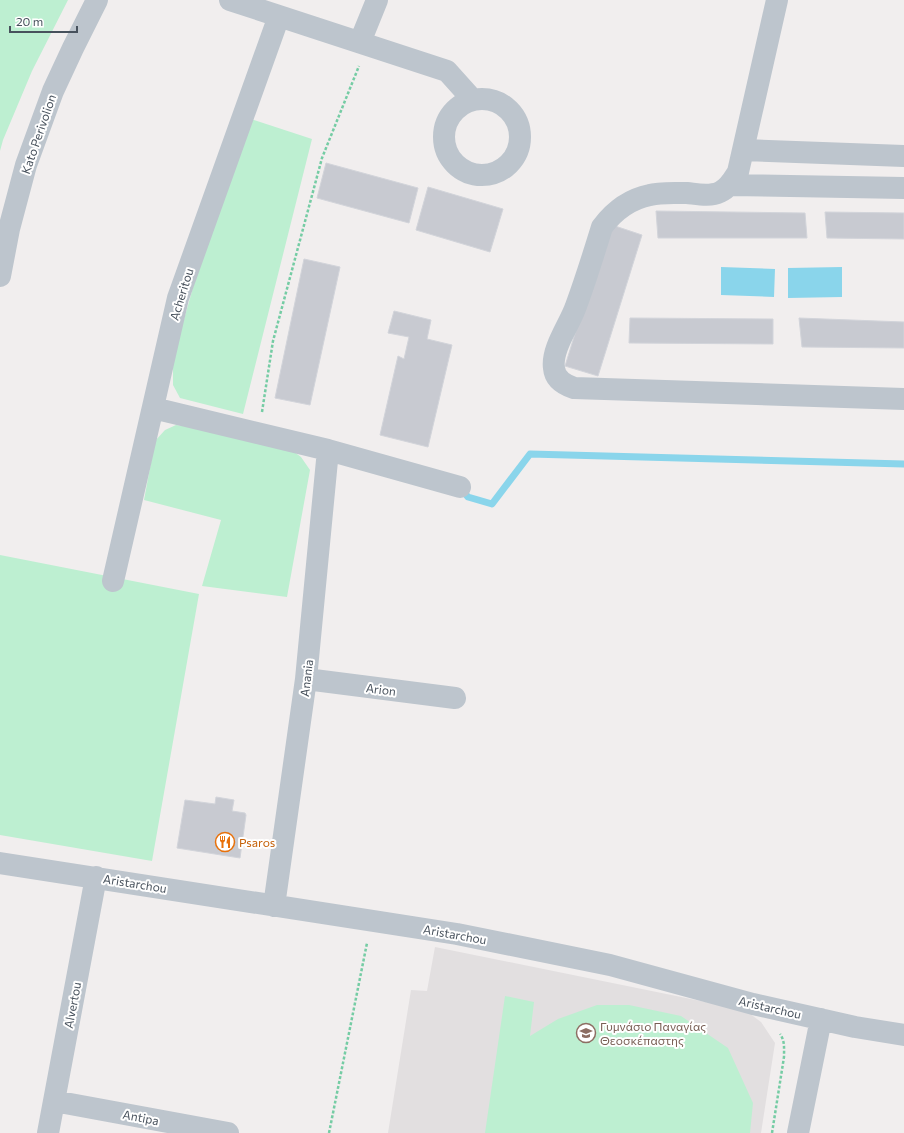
<svg xmlns="http://www.w3.org/2000/svg" width="904" height="1133" font-family="Commissioner,sans-serif">
	<style>
		.education { fill: #e2dfe0 }
		.green { fill: #bdefd1 }
		.water { fill: #8ad5eb }
		.lines { fill: none; stroke-linecap: round; stroke-linejoin: round }
		.stream { stroke: #8ad5eb; stroke-width: 7 }
		.building { fill: #c8cad1; stroke: #d2d4da }
		.path { stroke: #75cca4; stroke-width: 2.5; stroke-dasharray: 3 2; stroke-linecap: butt }
		.minor { stroke: #bdc5cd; stroke-width: 22 }
		.labels { text-anchor: middle; dominant-baseline: central; stroke-width: 4; stroke-linejoin: round; paint-order: stroke }
		.street-label { font-size: 12px; fill: #47515c; stroke: #fff }
		.food-label { font-size: 12px; fill: #c56008; stroke: #fff; text-anchor: start }
		.education-label { font-size: 12px; fill: #785e54; stroke: #fff; text-anchor: start }
	</style>
	<rect width="100%" height="100%" fill="#f1eeee"/>
	<path class="education" d="M 435,947 L 745,1010 L 761,1022 L 775,1043 L 761,1133 L 388,1133 L 411,990 L 427,991 Z"/>
	<path class="green" d="M 0,0 L 68,0 L 32,71 L 3,140 L 0,151 Z
		M 251,119 L 312,139 L 243,414 L 180,398 L 173,385 L 173,358 L 196,277 Z
		M 176,425 L 197,428 L 293,451 L 301,457 L 310,470 L 287,597 L 202,586 L 221,520 L 144,500 L 155,441 L 165,430 Z
		M 0,555 L 199,594 L 152,861 L 0,835 Z
		M 505,996 L 534,1002 L 530,1036 L 558,1019 L 597,1005 L 629,1005 L 681,1016 L 728,1048 L 753,1103 L 750,1133 L 485,1133 Z"/>
	<path class="water" d="M 721,267 L 775,269 L 774,297 L 721,295 Z
		M 842,267 L 842,297 L 788,298 L 788,268 Z"/>
	<g class="lines">
		<path class="stream" d="M 461,489 L 468,497 L 492,504 L 530,454 L 904,464"/>
	</g>
	<path class="building" d="M 326,163 L 418,188 L 409,223 L 317,198 Z
		M 428,187 L 503,209 L 490,252 L 416,230 Z
		M 656,211 L 805,213 L 807,238 L 658,238 Z
		M 825,212 L 904,213 L 904,239 L 827,238 Z
		M 609,224 L 642,235 L 598,376 L 565,366 Z
		M 304,259 L 340,267 L 310,405 L 275,398 Z
		M 394,311 L 431,320 L 427,339 L 452,345 L 428,447 L 380,435 L 398,356 L 404,359 L 409,337 L 388,333 Z
		M 630,318 L 773,319 L 773,344 L 629,343 Z
		M 799,318 L 904,322 L 904,348 L 802,347 Z
		M 216,797 L 234,800 L 232,811 L 245,813 L 246,815 L 240,858 L 177,848 L 185,800 L 215,804 Z"/>
	<g class="lines">
		<path class="path" d="M 262,412 L 273,341 L 322,158 L 359,66
			M 329,1133 L 367,943
			M 772,1133 L 784,1057 C 784,1048 785,1041 780,1034"/>
		<path class="minor" d="M 230,0 L 447,71 L 473,100
			M 777,0 L 738,172 C 733,180 729,188 720,192 C 710,197 697,194 687,193 C 676,193 659,192 650,195 C 630,199 614,211 602,227 C 594,253 586,279 576,306 C 570,324 551,349 554,368 C 555,380 565,385 574,388 L 904,399
			M 360,42 L 377,0
			M444 137a38 38 0 1 1 76 0a38 38 0 1 1-76 0Z
			M 744,150 L 904,156
			M 731,185 L 904,188
			M 0,276 L 9,229 L 26,165 L 53,91 L 73,48 L 97,0
			M 153,408 L 328,450 L 460,487
			M 113,581 L 178,298 L 279,16
			M 306,679 L 455,698
			M 0,863 L 457,934 L 610,965 L 753,1004 L 855,1027 L 904,1035
			M 274,906 L 306,679 L 328,450
			M 54,1101 L 228,1133
			M 48,1133 L 96,877
			M 798,1133 L 821,1019"/>
	</g>
	<defs>
		<symbol id="restaurant-ring" viewBox="-11 -11 22 22"><circle r="9.5" fill="#fff" stroke="#e8710a" stroke-width="1.5"/><path d="M-5-6h1v4h1v-4h1v4h1v-4h1v5L-1.5 .5V6h-2V.5L-5-1ZM5-6V6H3V1.5H1.5Q1.5-4 5-6Z" fill="#e8710a"/></symbol>
		<symbol id="school-ring" viewBox="-11 -11 22 22"><circle r="9.5" fill="#fff" stroke="#8d6e63" stroke-width="1.5"/><path d="M0-5L7-2L0 1L-7-2ZM-4 1L0 2.5L4 1V4Q0 6-4 4Z" fill="#8d6e63"/></symbol>
	</defs>
	<g fill-rule="evenodd">
		<use href="#restaurant-ring" x="214" y="831" width="22" height="22"/>
		<use href="#school-ring" x="575" y="1022" width="22" height="22"/>
	</g>
	<g class="labels">
		<g class="street-label">
			<text transform="translate(38 134) rotate(-71)">Kato Perivolion</text>
			<text transform="translate(181 294) rotate(-73)">Acheritou</text>
			<text transform="translate(306 678) rotate(-83)">Anania</text>
			<text transform="translate(381 689) rotate(7)">Arion</text>
			<text transform="translate(135 883) rotate(9)">Aristarchou</text>
			<text transform="translate(455 934) rotate(10)">Aristarchou</text>
			<text transform="translate(72 1005) rotate(-79)">Alvertou</text>
			<text transform="translate(770 1007) rotate(13)">Aristarchou</text>
			<text transform="translate(141 1117) rotate(11)">Antipa</text>
		</g>
		<g class="food-label">
			<text x="239" y="842">Psaros</text>
		</g>
		<g class="education-label">
			<text x="600" y="1026">Γυμνάσιο Παναγίας<tspan x="600" dy="14">Θεοσκέπαστης</tspan></text>
		</g>
	</g>
	<path d="M10 26v6h67v-6" fill="none" stroke="#47515c" stroke-width="2"/>
	<text x="16" y="26" font-size="12" fill="#47515c" stroke="#ffffff" stroke-width="3" paint-order="stroke">20 m</text>
</svg>
